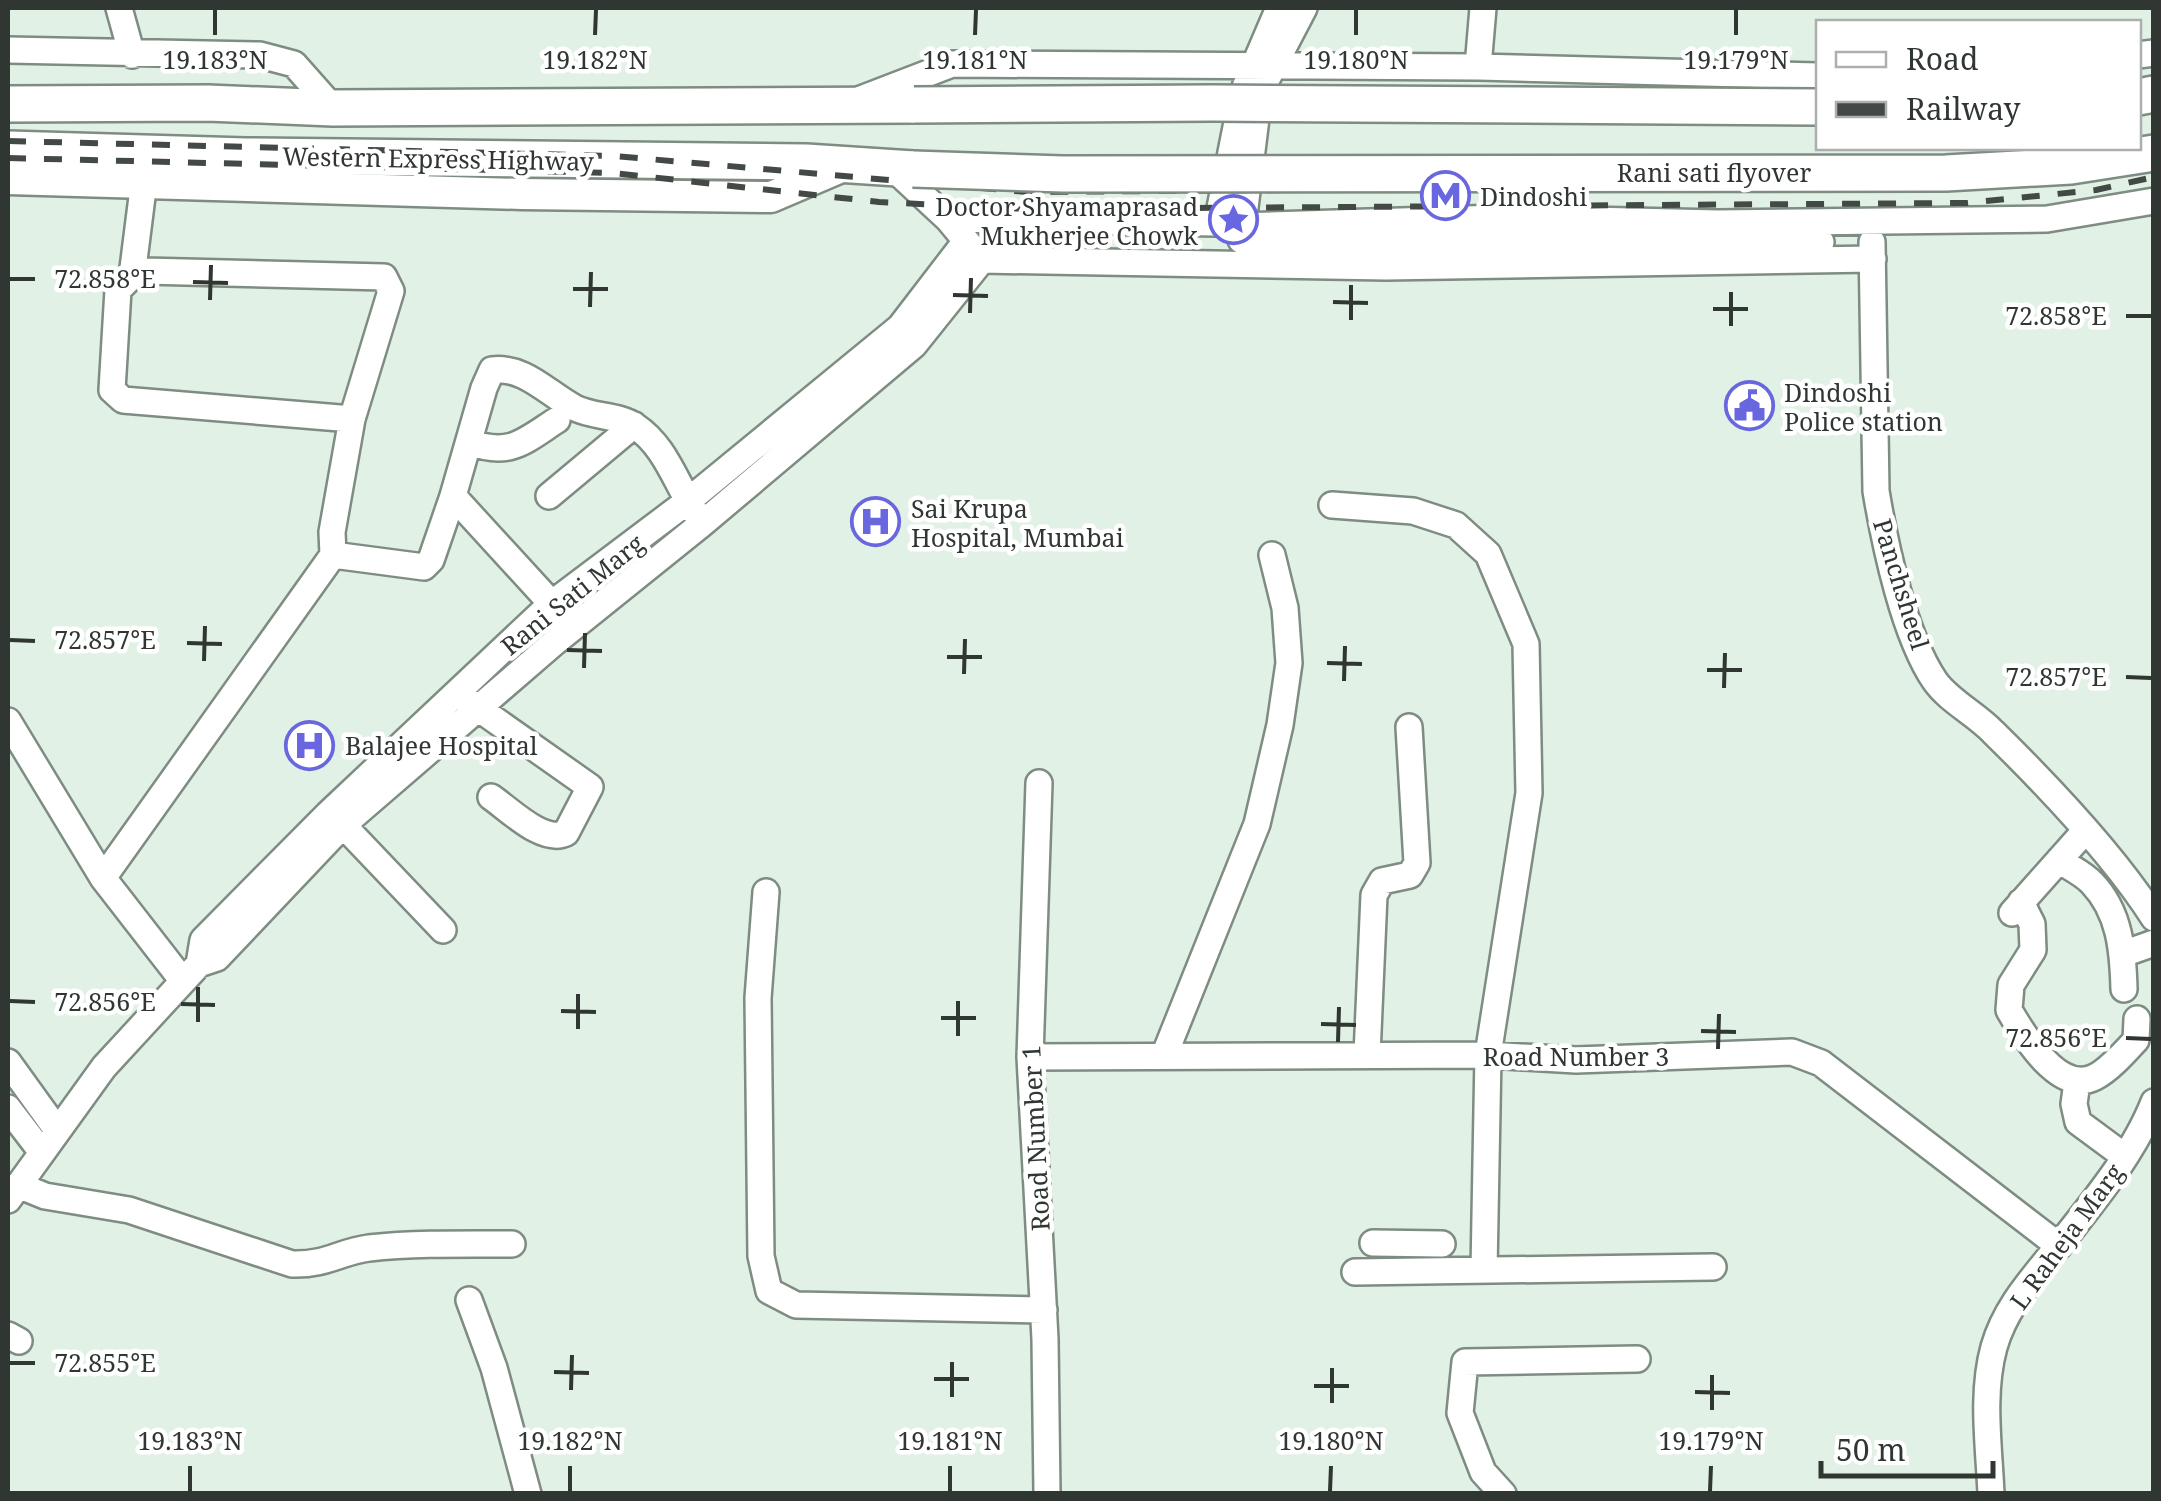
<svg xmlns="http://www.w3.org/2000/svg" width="2161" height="1501" font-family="'Noto Serif',serif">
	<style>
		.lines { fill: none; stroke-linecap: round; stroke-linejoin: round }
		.minor-casing { stroke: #7e8c81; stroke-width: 30 }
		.major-casing { stroke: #7e8c81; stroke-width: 35 }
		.highway-casing { stroke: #7e8c81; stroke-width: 40 }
		.minor { stroke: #fff; stroke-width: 25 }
		.major { stroke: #fff; stroke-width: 30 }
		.highway { stroke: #fff; stroke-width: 35 }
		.rail { stroke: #434a45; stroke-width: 6; stroke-dasharray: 18 18; stroke-linecap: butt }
		.highway-bridge-casing { stroke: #7e8c81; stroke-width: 40; stroke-linecap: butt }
		.highway-bridge { stroke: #fff; stroke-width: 35 }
		.ticks { fill: none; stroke: #303631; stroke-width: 4 }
		.labels { text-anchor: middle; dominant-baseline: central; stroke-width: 9; stroke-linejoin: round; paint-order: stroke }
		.street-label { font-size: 25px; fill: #303631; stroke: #fff }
		.poi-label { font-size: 25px; fill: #303631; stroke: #fff; text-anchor: start }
		.ticks-label { font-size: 25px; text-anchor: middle; fill: #303631; stroke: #fff; stroke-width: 9; stroke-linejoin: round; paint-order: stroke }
	</style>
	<rect width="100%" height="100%" fill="#e1f1e5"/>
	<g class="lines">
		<defs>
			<path id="minor" d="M 119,8 L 132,55
				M 8,50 L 260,55 L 294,64 L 333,108
				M 2138,55 L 2154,53
				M 1478,67 L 1483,8
				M 861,99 L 952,64 L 1478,67 L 1818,76
				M 893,168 L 948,219 L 982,260 L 1386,267 L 1873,259
				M 948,219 L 1217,223 L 1243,92 L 1279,8
				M 1241,226 L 1498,218 L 1718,223 L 2047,219 L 2154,201
				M 1241,240 L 1259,94 L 1304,8
				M 1251,242 L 1821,242
				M 1872,242 L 1876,491 C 1885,545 1904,636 1935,681 C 1949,701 1976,714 1993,732 C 2048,786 2113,854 2154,918
				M 132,276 L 144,181
				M 352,419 L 391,291 L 384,277 L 145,271 L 132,276 L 118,290 L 112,390 L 123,400 L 352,419 L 332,532 L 333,555 L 424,567 L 431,560 L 453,496
				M 469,442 C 510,457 523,442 557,420
				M 549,496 L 634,425
				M 1332,505 L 1413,511 L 1456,525 L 1488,554 L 1526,644 L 1529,793 L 1488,1055 L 1484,1270
				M 562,615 L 453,496 L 484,388 L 492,370 C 525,366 548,394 575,408 C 593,417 619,415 635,426 C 667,447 676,485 697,515
				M 468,701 L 590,787 L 566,833 C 543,844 510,810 491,797
				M 8,721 L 103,878 L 183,981
				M 1039,783 L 1030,1057 L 1045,1339 L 1047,1494
				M 331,816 L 343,825 L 443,930
				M 2059,860 C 2069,867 2084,874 2092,883 C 2120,912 2123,951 2124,989
				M 103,878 L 333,555
				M 766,892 L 758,998 L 761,1256 L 769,1291 L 796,1305 L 1044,1310
				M 2021,902 L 2032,924 L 2033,950 L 2011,985 L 2009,1010 C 2024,1036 2059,1095 2095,1077 C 2109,1070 2125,1052 2136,1040 L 2137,1019
				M 2012,913 L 2085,831
				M 2123,954 L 2154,943
				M 199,964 L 203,940 L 328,814 L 550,605 L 688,501 L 900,327 L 966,241
				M 1367,1055 L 1374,895 L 1382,881 L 1410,875 L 1417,863 L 1409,727
				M 1164,1056 L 1257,824 L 1280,725 L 1289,663 L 1285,608 L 1272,555
				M 1030,1057 L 1488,1055 L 1576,1060 L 1792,1052 L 1821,1063 L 2059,1246
				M 8,1062 L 57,1130
				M 2077,1082 L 2074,1104 L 2078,1122 L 2124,1156
				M 8,1108 L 41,1151
				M 18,1185 L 45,1196 L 129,1210 L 292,1264 C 327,1265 339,1252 369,1248 C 416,1243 464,1244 512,1244
				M 8,1200 L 104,1067 L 199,964 L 217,958 L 343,825 L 555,642 L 703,523 L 914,345 L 982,260
				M 1373,1243 L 1442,1244
				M 1355,1272 L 1713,1267
				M 469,1300 L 494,1368 L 528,1494
				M 8,1335 L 19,1341
				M 1503,1494 L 1483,1472 L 1460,1413 L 1465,1362 L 1637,1359
				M 1991,1494 C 1989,1446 1981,1394 1994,1347 C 2006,1305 2035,1276 2060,1244 C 2094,1201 2134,1153 2154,1102"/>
			<path id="major" d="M 8,179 L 522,194 L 771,197 L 846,165"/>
			<path id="highway" d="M 2138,97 L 2154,94
				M 8,104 L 208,103 L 333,108 L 914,105
				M 8,149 L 246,156 L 806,162 L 913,169"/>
		</defs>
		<use href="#minor" class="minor-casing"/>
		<use href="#major" class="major-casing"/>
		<use href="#highway" class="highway-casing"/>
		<use href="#minor" class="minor"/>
		<use href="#major" class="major"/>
		<use href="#highway" class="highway"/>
		<path class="rail" d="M 8,141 L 614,156 L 1027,192 L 1966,185 L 2093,173 L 2154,159
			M 8,158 L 613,173 L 879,202 L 1027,209 L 1967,203 L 2096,190 L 2154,177"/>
		<defs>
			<path id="highway-bridge" d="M 914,105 L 1213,103 L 1818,107
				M 913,169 L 1063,174 L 1946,173 L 2071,166 L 2154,153"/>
		</defs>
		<use href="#highway-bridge" class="highway-bridge-casing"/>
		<use href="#highway-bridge" class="highway-bridge"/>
	</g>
	<path class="ticks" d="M 215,35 L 215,10M 595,35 L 596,10M 975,35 L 976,10M 1356,35 L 1356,10M 1736,35 L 1736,10M 10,279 L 35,279M 193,282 L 228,283M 573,289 L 608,289M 953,295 L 988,296M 210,300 L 211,265M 1333,302 L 1368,303M 590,307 L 591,272M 1713,309 L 1748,309M 970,313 L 971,278M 2126,316 L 2151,316M 1351,320 L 1351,285M 1731,326 L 1731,292M 10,640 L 35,641M 187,643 L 222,644M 567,650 L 602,651M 947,657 L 982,657M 204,661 L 205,626M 1327,663 L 1362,664M 584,668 L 585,633M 1707,670 L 1742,670M 964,674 L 965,639M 2126,677 L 2151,678M 1344,681 L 1345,646M 1724,688 L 1725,653M 10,1001 L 35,1002M 181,1004 L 215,1005M 561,1011 L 596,1012M 941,1018 L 976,1018M 198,1022 L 198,987M 1321,1024 L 1356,1025M 578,1029 L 578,994M 1701,1031 L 1736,1032M 958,1036 L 958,1001M 2126,1038 L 2151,1039M 1338,1042 L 1339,1007M 1718,1049 L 1719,1014M 10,1363 L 35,1363M 554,1372 L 589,1373M 934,1379 L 969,1379M 1314,1386 L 1349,1386M 571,1390 L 572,1355M 1695,1392 L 1730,1393M 952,1397 L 952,1362M 1332,1403 L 1332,1368M 1712,1410 L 1712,1375M 190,1491 L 190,1466M 570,1491 L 570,1466M 950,1491 L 950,1466M 1330,1491 L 1331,1466M 1710,1491 L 1711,1466"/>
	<defs>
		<symbol id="metro-ring" viewBox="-11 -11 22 22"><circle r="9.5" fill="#fff" stroke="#6867e0" stroke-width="1.5"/><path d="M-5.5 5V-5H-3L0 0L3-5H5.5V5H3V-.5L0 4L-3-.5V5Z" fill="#6867e0"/></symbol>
		<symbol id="sight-ring" viewBox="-11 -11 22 22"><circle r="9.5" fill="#fff" stroke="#6867e0" stroke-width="1.5"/><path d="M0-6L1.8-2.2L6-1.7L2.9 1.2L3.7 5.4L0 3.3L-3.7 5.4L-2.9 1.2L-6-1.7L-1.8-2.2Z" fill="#6867e0"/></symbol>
		<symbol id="civic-ring" viewBox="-11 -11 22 22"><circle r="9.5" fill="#fff" stroke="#6867e0" stroke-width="1.5"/><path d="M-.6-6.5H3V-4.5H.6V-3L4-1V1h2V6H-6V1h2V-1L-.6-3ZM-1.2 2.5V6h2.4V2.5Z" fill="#6867e0"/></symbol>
		<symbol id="hospital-ring" viewBox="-11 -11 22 22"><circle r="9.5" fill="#fff" stroke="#6867e0" stroke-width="1.5"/><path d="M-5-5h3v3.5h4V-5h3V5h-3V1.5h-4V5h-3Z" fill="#6867e0"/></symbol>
	</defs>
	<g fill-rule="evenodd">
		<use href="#metro-ring" x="1418" y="168" width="55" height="55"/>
		<use href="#sight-ring" x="1206" y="192" width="55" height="55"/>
		<use href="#civic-ring" x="1722" y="378" width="55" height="55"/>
		<use href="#hospital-ring" x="848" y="494" width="55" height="55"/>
		<use href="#hospital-ring" x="282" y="718" width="55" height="55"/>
	</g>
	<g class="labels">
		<g class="street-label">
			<text transform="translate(438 158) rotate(1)">Western Express Highway</text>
			<text x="1714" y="172">Rani sati flyover</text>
			<text transform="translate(1902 584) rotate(73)">Panchsheel</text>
			<text transform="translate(572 594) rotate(-39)">Rani Sati Marg</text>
			<text x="1576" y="1056">Road Number 3</text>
			<text transform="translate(1035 1138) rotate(-93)">Road Number 1</text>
			<text transform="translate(2066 1236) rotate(-54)">L Raheja Marg</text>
		</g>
		<g class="poi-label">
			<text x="1480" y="196">Dindoshi</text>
			<text x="1198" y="206" text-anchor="end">Doctor Shyamaprasad<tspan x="1198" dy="29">Mukherjee Chowk</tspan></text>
			<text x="1784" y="392">Dindoshi<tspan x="1784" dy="29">Police station</tspan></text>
			<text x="911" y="508">Sai Krupa<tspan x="911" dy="29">Hospital, Mumbai</tspan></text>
			<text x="345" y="745">Balajee Hospital</text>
		</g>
	</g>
	<g class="ticks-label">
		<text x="215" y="69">19.183°N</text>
		<text x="595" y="69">19.182°N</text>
		<text x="975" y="69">19.181°N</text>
		<text x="1356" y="69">19.180°N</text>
		<text x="1736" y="69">19.179°N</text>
		<text x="105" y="288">72.858°E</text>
		<text x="2056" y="325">72.858°E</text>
		<text x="105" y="649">72.857°E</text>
		<text x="2056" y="686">72.857°E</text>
		<text x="105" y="1011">72.856°E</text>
		<text x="2056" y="1047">72.856°E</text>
		<text x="105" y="1372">72.855°E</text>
		<text x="190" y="1450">19.183°N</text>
		<text x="570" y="1450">19.182°N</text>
		<text x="950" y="1450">19.181°N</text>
		<text x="1331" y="1450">19.180°N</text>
		<text x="1711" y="1450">19.179°N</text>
	</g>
	<rect width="2161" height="1501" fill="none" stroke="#303631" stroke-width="20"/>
	<rect x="1816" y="20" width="325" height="130" fill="#ffffff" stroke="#acafad" stroke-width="2.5"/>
	<rect x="1836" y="52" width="50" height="15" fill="#ffffff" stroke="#acafad" stroke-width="2.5"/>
	<text x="1906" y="70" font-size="30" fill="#303631">Road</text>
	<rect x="1836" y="102" width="50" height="15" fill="#434a45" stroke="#acafad" stroke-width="2.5"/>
	<text x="1906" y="120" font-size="30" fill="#303631">Railway</text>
	<path d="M1821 1461v15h172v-15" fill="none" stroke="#303631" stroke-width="5"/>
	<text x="1836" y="1461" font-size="30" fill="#303631" stroke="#ffffff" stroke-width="8" paint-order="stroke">50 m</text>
</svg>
